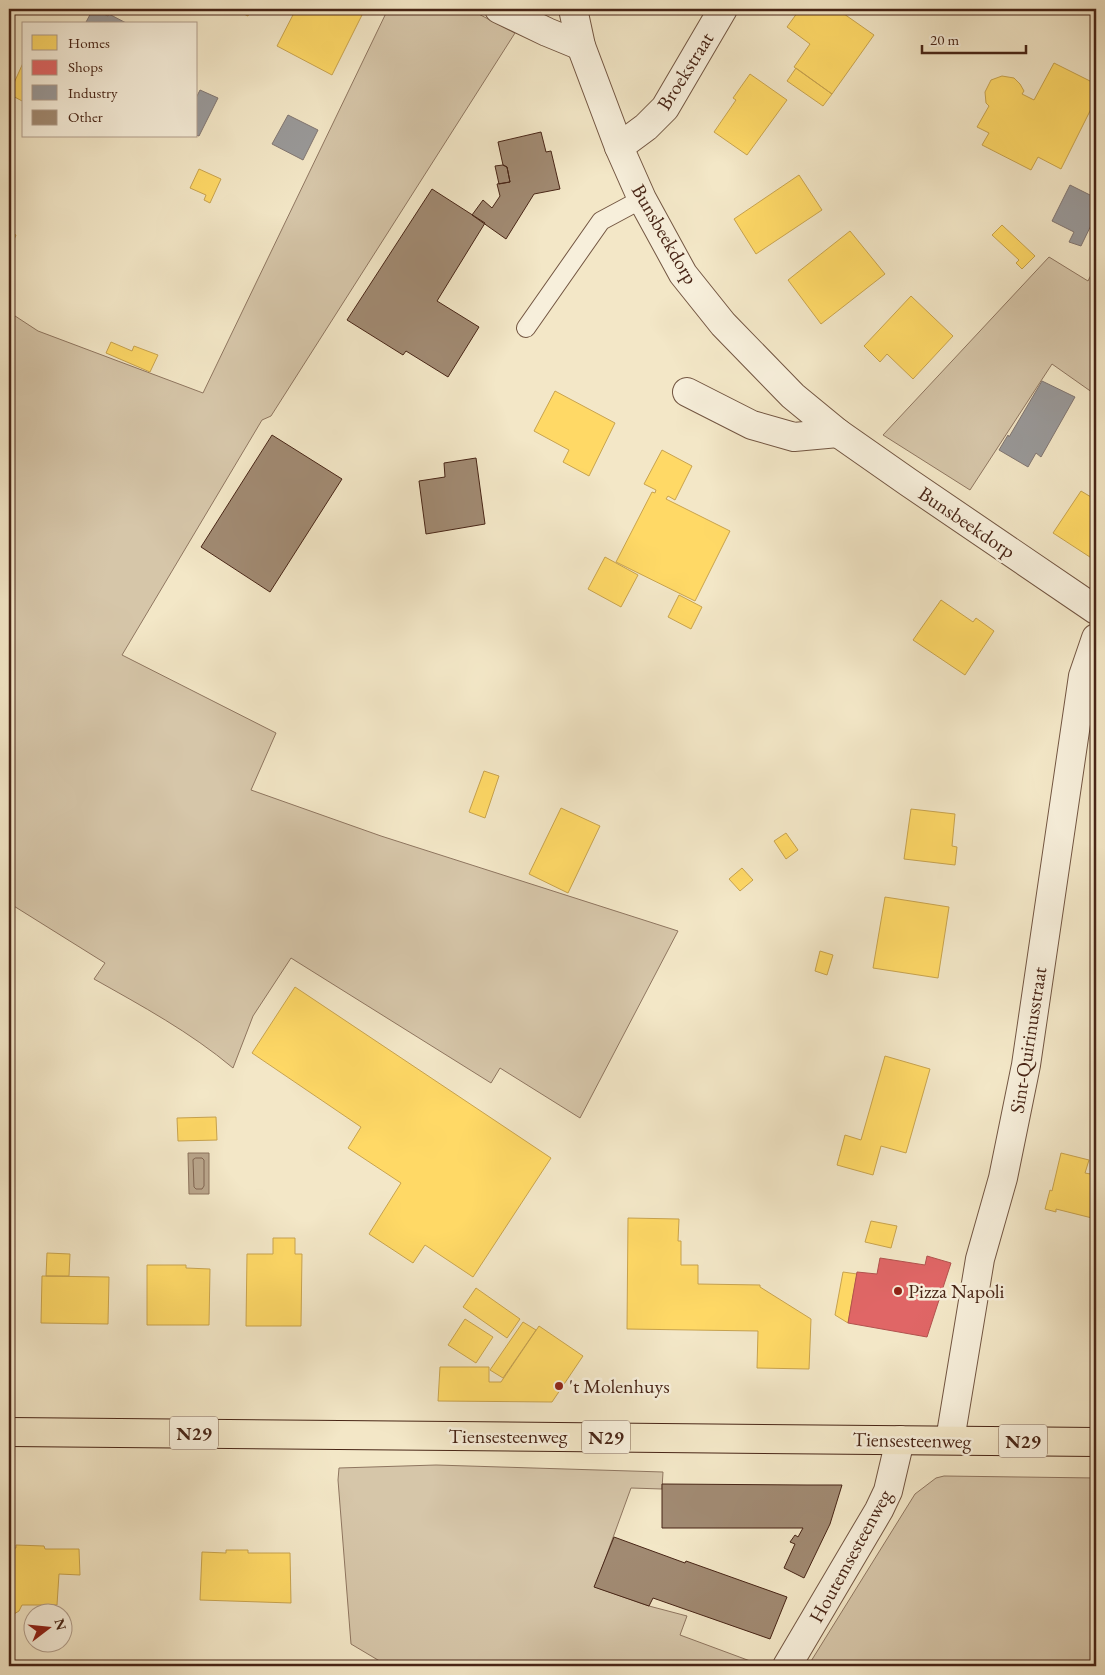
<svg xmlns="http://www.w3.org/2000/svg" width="1105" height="1675" font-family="'EB Garamond',serif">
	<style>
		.green { fill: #d6c6a9; stroke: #8f7660 }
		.water { fill: #b9a58b; stroke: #8c725c }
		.homes { fill: #ffd966; stroke: #c8a34e }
		.shops { fill: #e06666; stroke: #b2524e }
		.industry { fill: #999; stroke: #817672 }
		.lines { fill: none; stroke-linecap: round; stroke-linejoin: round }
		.shore { stroke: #806550; stroke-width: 1 }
		.building { fill: #a18a72; stroke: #482516 }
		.service-casing { stroke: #735642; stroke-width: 20 }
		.minor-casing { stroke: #735642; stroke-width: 30 }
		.tertiary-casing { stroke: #735642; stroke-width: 30 }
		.primary-casing { stroke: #482516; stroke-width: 30 }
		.service { stroke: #f7efdb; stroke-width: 18 }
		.minor { stroke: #f7efdb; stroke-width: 28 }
		.tertiary { stroke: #f7efdb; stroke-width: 28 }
		.primary { stroke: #f3e7c7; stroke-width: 28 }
		.poi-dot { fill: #8f2418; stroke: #f7efdb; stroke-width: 2 }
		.labels { text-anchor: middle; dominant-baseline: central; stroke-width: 5; stroke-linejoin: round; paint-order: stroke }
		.shield { fill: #f7efdb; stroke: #7c6251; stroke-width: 1 }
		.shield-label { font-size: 19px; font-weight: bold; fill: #482516 }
		.street-label { font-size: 20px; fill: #482516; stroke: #f7efdb }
		.poi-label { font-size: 20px; fill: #482516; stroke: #f7efdb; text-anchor: start }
	</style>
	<rect width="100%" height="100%" fill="#f3e7c7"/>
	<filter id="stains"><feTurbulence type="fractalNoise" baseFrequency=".004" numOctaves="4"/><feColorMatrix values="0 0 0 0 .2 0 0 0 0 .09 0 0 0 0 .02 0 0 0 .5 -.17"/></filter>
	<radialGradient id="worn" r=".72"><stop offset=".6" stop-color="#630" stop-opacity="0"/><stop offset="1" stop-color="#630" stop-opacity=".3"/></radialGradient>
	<path class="green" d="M 388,9 L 469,9 L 515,33 L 271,416 L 262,420 L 122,655 L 276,733 L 251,790 L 381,836 L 678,931 L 580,1118 L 500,1068 L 491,1083 L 291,958 L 253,1016 L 233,1068 C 190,1032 142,1006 94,979 L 105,963 L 9,903 L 9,312 L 38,331 L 203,393 Z
		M 1049,257 L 1088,281 L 1096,265 L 1096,395 L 1052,364 L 970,490 L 883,435 Z
		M 436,1465 L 663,1472 L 662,1489 L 631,1488 L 595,1587 L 649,1606 L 687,1616 L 680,1635 L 761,1665 L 388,1666 L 351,1644 L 338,1480 L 339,1468 Z
		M 944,1476 L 1096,1478 L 1096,1666 L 808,1666 L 915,1494 L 936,1478 Z"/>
	<path class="water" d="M 188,1153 L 209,1153 L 209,1194 L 189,1194 Z"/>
	<path class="homes" d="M 233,9 L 251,9 L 248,16 Z
		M 296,9 L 354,9 L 363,13 L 332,75 L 277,46 Z
		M 800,9 L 837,9 L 874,35 L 832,94 L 794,67 L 810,44 L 787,27 Z
		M 23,63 L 24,63 L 24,102 L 9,94 Z
		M 1054,63 L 1096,84 L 1096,99 L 1061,169 L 1038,157 L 1031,170 L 982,145 L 989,133 L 977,127 L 989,106 L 986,103 L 985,92 L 991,80 L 1002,76 L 1014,78 L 1020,84 L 1024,91 L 1022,94 L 1034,100 Z
		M 796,68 L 832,94 L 823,106 L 787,81 Z
		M 750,74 L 787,100 L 747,155 L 714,132 L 736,100 L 733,98 Z
		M 199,169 L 221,179 L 210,203 L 204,200 L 206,195 L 190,188 Z
		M 799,175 L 822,210 L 756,254 L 734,219 Z
		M 1002,225 L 1035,256 L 1022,269 L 1016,263 L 1019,260 L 992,235 Z
		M 850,231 L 885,274 L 821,324 L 788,280 Z
		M 9,232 L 16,235 L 9,252 Z
		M 911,296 L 953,336 L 913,379 L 887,354 L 880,362 L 864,346 Z
		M 111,342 L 132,351 L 134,346 L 158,355 L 150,372 L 106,353 Z
		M 555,391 L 615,423 L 589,476 L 563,462 L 569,450 L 534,431 Z
		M 662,450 L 692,466 L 675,500 L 668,496 L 666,499 L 730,531 L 695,601 L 616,562 L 652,492 L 655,493 L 656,490 L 644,484 Z
		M 1081,491 L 1096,500 L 1096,561 L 1053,533 Z
		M 605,557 L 638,575 L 621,607 L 588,589 Z
		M 679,595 L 702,607 L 691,629 L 668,617 Z
		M 941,600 L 973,622 L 976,618 L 994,631 L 965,675 L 913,640 Z
		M 484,771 L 499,776 L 485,818 L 469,812 Z
		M 561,808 L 600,826 L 568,893 L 529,874 Z
		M 911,809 L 955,814 L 952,846 L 957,847 L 955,865 L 904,859 Z
		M 786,833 L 798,850 L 786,859 L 774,841 Z
		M 742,868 L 753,880 L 740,891 L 729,879 Z
		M 885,897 L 949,907 L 938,978 L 873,968 Z
		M 820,951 L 833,955 L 827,975 L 815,971 Z
		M 295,987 L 551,1158 L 473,1277 L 425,1245 L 413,1263 L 369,1234 L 401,1183 L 348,1148 L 361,1127 L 252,1053 Z
		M 885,1056 L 930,1069 L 906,1153 L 881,1146 L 873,1175 L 837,1165 L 845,1135 L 861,1140 Z
		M 216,1117 L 217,1140 L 178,1141 L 177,1118 Z
		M 1061,1153 L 1089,1160 L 1085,1173 L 1096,1175 L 1096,1219 L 1056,1209 L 1056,1212 L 1045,1209 L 1050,1190 L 1052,1191 Z
		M 628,1218 L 679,1219 L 678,1241 L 681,1241 L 681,1265 L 698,1265 L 698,1284 L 760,1285 L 760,1287 L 811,1319 L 809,1369 L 757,1368 L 758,1331 L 627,1329 Z
		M 871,1221 L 897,1226 L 891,1248 L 865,1242 Z
		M 273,1238 L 295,1238 L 295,1254 L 302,1254 L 301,1326 L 246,1326 L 247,1254 L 273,1254 Z
		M 47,1253 L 70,1254 L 69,1276 L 46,1276 Z
		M 147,1265 L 186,1265 L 186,1268 L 210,1269 L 209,1325 L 147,1325 Z
		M 843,1272 L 857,1274 L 848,1323 L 835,1315 Z
		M 42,1276 L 109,1277 L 108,1324 L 41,1323 Z
		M 476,1288 L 520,1319 L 507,1338 L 463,1307 Z
		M 465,1319 L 493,1337 L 476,1363 L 448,1345 Z
		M 523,1322 L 536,1330 L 503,1378 L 490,1370 Z
		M 539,1326 L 583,1356 L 552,1402 L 438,1401 L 440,1367 L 489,1367 L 489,1382 L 501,1382 Z
		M 16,1545 L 44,1546 L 45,1549 L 79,1549 L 80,1575 L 59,1574 L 57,1605 L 22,1605 L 19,1611 L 14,1614 L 9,1614 L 9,1548 L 16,1548 Z
		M 226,1550 L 248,1550 L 248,1553 L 290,1553 L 291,1603 L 200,1600 L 202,1552 L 226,1553 Z"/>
	<path class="shops" d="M 927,1256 L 951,1263 L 927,1337 L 848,1323 L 857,1272 L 877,1274 L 880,1258 L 925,1265 Z"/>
	<path class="industry" d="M 93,9 L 108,16 L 109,14 L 128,24 L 85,24 Z
		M 200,90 L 218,98 L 199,136 L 196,135 L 196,98 Z
		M 288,115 L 318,130 L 303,160 L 272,144 Z
		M 1070,185 L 1096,198 L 1096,215 L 1081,246 L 1069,242 L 1074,232 L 1052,221 Z
		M 1042,381 L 1075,397 L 1041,457 L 1036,453 L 1028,467 L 999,450 L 1008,435 L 1009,437 Z"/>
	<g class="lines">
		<path class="shore" d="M 196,1158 L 202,1158 L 204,1160 L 204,1186 L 202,1189 L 196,1189 L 194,1187 L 193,1160 Z"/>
	</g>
	<path class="building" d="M 541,132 L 546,152 L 551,151 L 560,189 L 534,194 L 506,239 L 472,215 L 483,200 L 492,208 L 500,196 L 497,184 L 510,182 L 507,167 L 503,165 L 498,142 Z
		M 503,165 L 507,167 L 510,182 L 499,184 L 495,166 Z
		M 432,189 L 485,223 L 437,301 L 479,327 L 448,377 L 406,351 L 403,355 L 347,320 Z
		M 272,435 L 342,479 L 270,592 L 201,547 Z
		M 476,458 L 485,524 L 426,534 L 419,481 L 445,477 L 444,463 Z
		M 662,1484 L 807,1485 L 842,1485 L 830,1524 L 804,1578 L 784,1568 L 795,1544 L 790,1542 L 795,1535 L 798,1537 L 803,1528 L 662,1528 Z
		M 614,1537 L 685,1563 L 686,1561 L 787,1597 L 770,1639 L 653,1598 L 649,1606 L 594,1587 Z"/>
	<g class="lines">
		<defs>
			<path id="service" d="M 526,328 L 601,221 L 642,199"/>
			<path id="minor" d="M 499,9 L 547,32 L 581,46
				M 619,147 L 646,127 L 665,108 L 723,9
				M 687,392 L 752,425 L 794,437 L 838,433"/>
			<path id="tertiary" d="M 573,9 L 581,46 L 619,147 L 642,199 L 683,274 L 723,324 L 793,396 L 838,433 L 908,482 L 1096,610
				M 950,1440 L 980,1259 L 1003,1178 L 1026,1065 L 1083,676 L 1096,638
				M 787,1666 L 879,1510 L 888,1491 L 900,1440"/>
			<path id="primary" d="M 9,1432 L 1096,1442"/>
		</defs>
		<use href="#service" class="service-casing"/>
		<use href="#minor" class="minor-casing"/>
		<use href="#tertiary" class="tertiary-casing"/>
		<use href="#primary" class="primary-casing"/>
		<use href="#service" class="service"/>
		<use href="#minor" class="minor"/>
		<use href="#tertiary" class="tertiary"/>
		<use href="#primary" class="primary"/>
	</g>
	<g class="poi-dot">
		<circle cx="898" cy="1291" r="5"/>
		<circle cx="559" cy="1386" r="5"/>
	</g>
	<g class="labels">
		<g class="shield">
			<rect x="170" y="1416.5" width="48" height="33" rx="4"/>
			<rect x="582" y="1420.5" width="48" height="33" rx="4"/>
			<rect x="999" y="1424.5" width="48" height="33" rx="4"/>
		</g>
		<g class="shield-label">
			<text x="194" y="1433">N29</text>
			<text x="606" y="1437">N29</text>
			<text x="1023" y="1441">N29</text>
		</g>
		<g class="street-label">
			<text transform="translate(685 71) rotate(-58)">Broekstraat</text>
			<text transform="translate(665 234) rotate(60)">Bunsbeekdorp</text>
			<text transform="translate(967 522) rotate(34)">Bunsbeekdorp</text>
			<text transform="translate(1028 1040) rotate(-81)">Sint-Quirinusstraat</text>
			<text x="508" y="1436">Tiensesteenweg</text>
			<text transform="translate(912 1440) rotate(1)">Tiensesteenweg</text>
			<text transform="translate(850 1556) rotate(-61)">Houtemsesteenweg</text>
		</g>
		<g class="poi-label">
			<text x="908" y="1291">Pizza Napoli</text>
			<text x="569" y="1386">'t Molenhuys</text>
		</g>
	</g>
	<rect width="1105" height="1675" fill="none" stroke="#f3e7c7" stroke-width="30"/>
	<rect x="10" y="10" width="1085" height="1655" fill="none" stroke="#482516" stroke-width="2.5"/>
	<rect x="15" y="15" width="1075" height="1645" fill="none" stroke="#482516"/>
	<rect x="22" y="22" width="175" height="115" fill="#f7efdb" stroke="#b19e8c"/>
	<rect x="32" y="35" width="25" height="15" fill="#ffd966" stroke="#b19e8c"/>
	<text x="68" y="48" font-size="15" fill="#482516">Homes</text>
	<rect x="32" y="60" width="25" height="15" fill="#e06666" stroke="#b19e8c"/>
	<text x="68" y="72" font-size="15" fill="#482516">Shops</text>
	<rect x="32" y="85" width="25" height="15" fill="#999999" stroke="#b19e8c"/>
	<text x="68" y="98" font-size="15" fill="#482516">Industry</text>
	<rect x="32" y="110" width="25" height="15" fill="#a18a72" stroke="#b19e8c"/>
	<text x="68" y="122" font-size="15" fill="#482516">Other</text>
	<g transform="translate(48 1628) rotate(74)"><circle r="24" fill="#f7efdb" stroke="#b19e8c"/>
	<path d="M0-4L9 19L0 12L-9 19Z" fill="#8f2418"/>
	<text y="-8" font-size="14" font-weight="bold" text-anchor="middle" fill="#482516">N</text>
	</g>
	<path d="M922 45v8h104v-8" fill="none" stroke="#482516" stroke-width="2.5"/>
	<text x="930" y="45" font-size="15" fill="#482516" stroke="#f7efdb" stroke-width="4" paint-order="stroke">20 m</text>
	<rect width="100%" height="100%" filter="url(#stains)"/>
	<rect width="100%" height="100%" fill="url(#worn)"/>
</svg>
